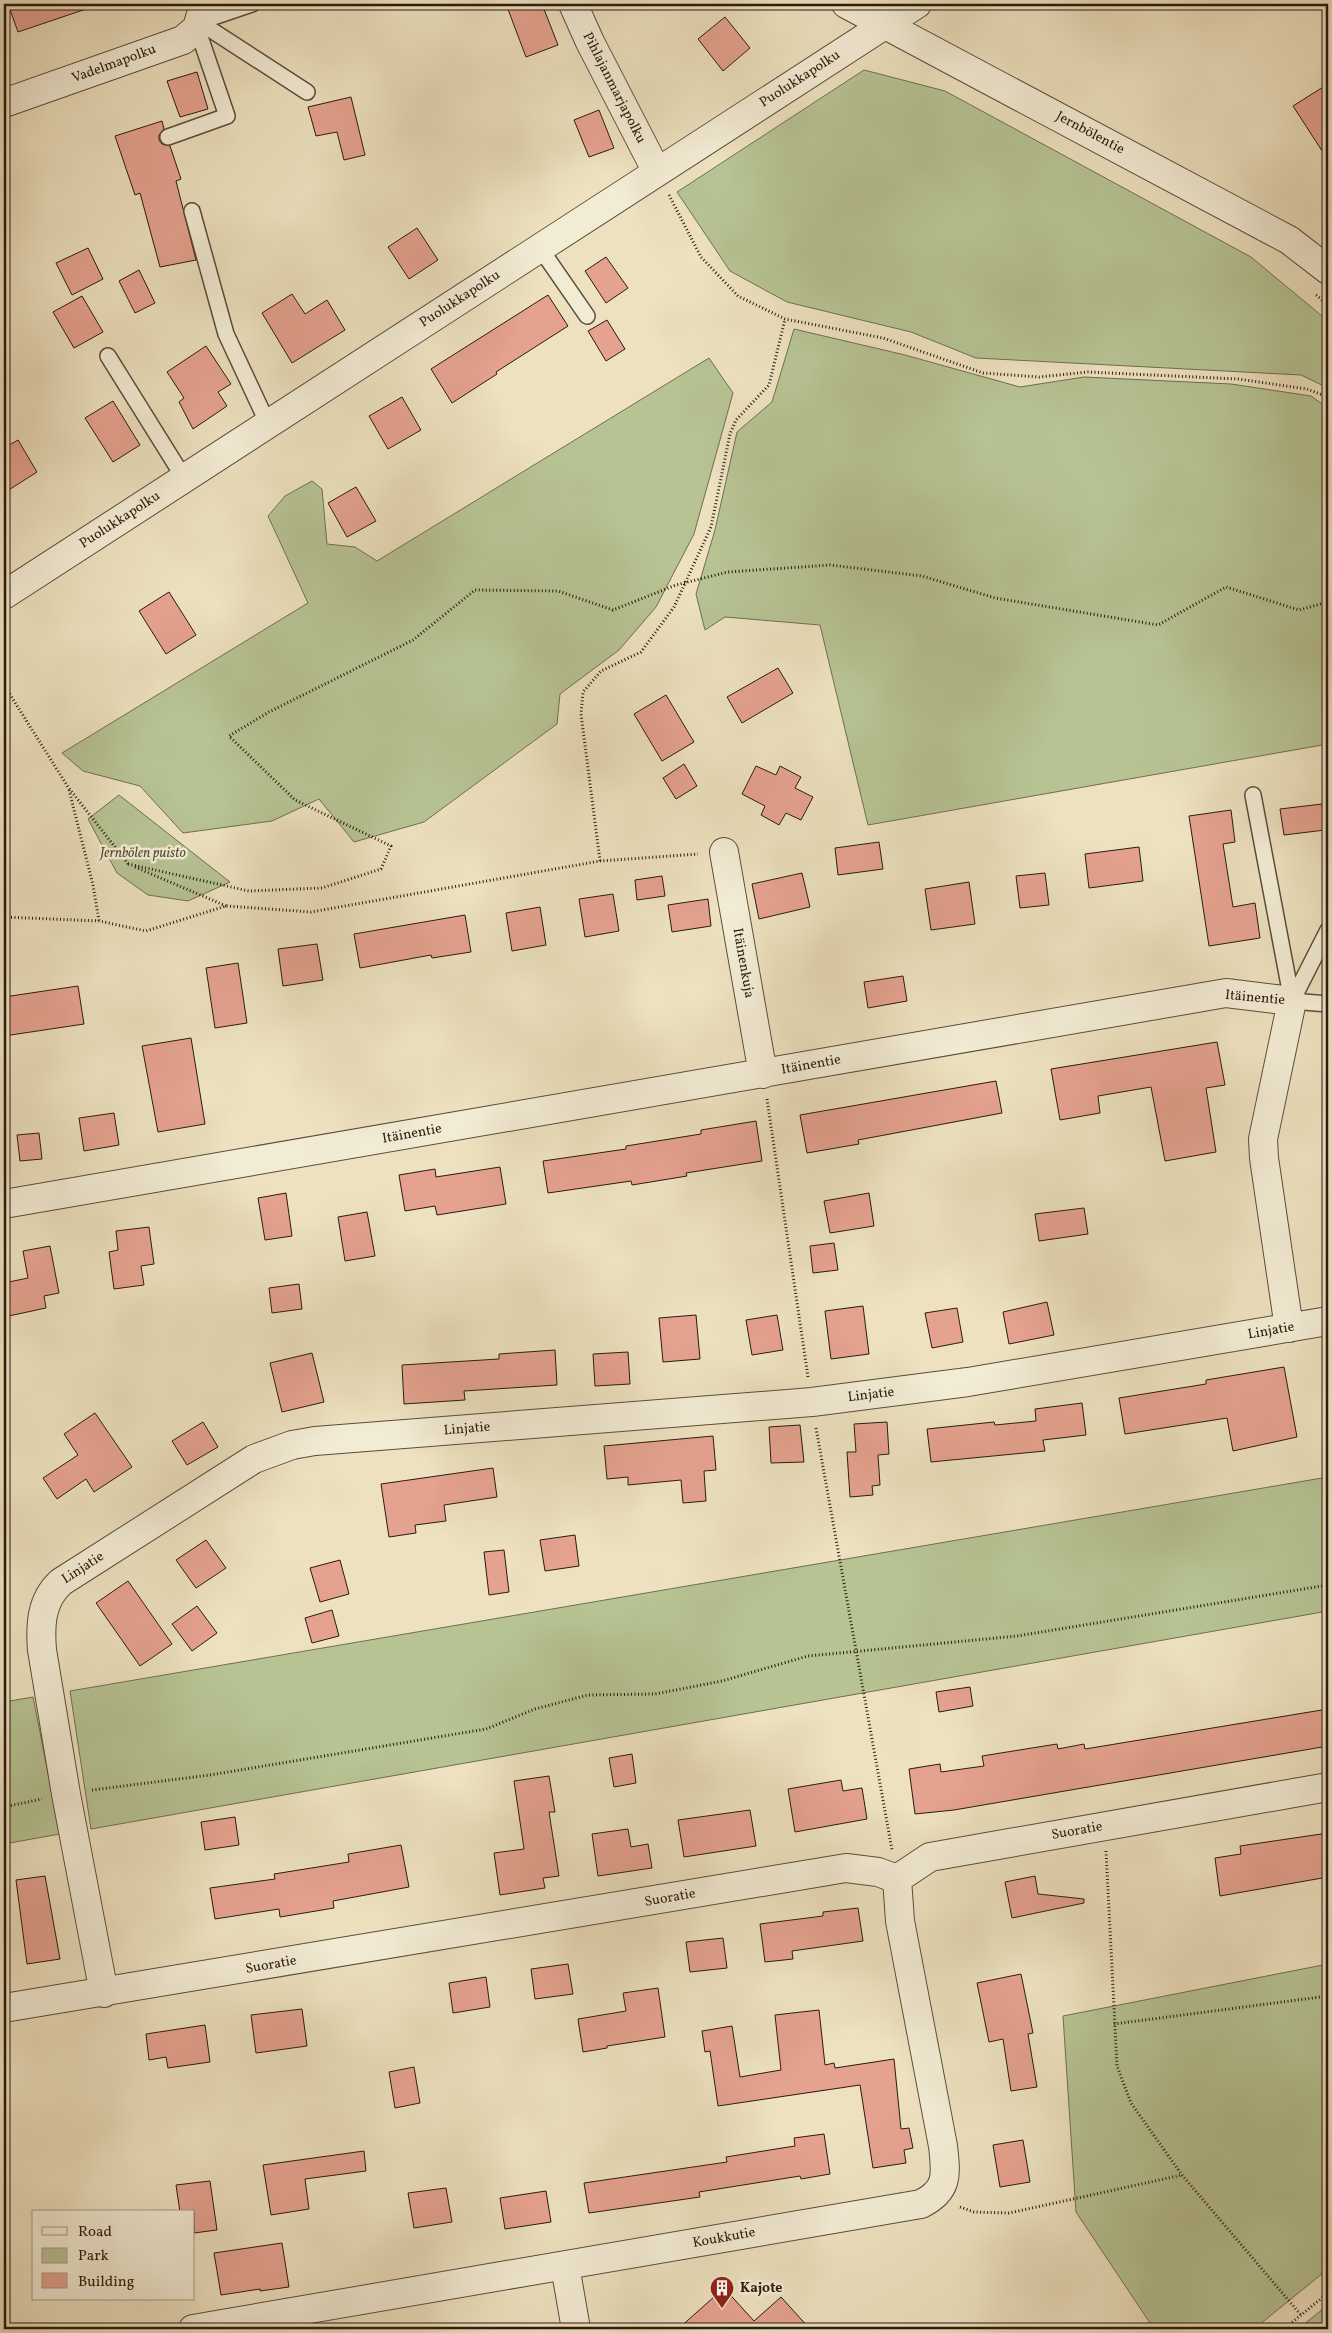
<svg xmlns="http://www.w3.org/2000/svg" width="1332" height="2333" font-family="Vollkorn,serif">
	<style>
		.green { fill: #b7c393; stroke: #706e51 }
		.building { fill: #e5a28f; stroke: #2a1a0f }
		.lines { fill: none; stroke-linecap: round; stroke-linejoin: round }
		.service-casing { stroke: #5b4c3b; stroke-width: 18 }
		.minor-casing { stroke: #5b4c3b; stroke-width: 30 }
		.tertiary-casing { stroke: #5b4c3b; stroke-width: 30 }
		.path { stroke: #2a1a0f; stroke-width: 3; stroke-dasharray: 1 2.5; stroke-linecap: butt }
		.service { stroke: #f3ecd5; stroke-width: 15 }
		.minor { stroke: #f3ecd5; stroke-width: 28 }
		.tertiary { stroke: #f3ecd5; stroke-width: 28 }
		.labels { text-anchor: middle; dominant-baseline: central; stroke-width: 5; stroke-linejoin: round; paint-order: stroke }
		.street-label { font-size: 14px; fill: #2a1a0f; stroke: #f3ecd5 }
		.park-label { font-size: 14px; font-style: italic; fill: #544d37; stroke: #f3ecd5 }
		.poi-label { font-size: 14px; font-weight: bold; fill: #2a1a0f; stroke: #f3ecd5; text-anchor: start }
	</style>
	<rect width="100%" height="100%" fill="#ede1bf"/>
	<filter id="stains"><feTurbulence type="fractalNoise" baseFrequency=".004" numOctaves="4"/><feColorMatrix values="0 0 0 0 .2 0 0 0 0 .09 0 0 0 0 .02 0 0 0 .5 -.17"/></filter>
	<radialGradient id="worn" r=".72"><stop offset=".6" stop-color="#630" stop-opacity="0"/><stop offset="1" stop-color="#630" stop-opacity=".3"/></radialGradient>
	<path class="green" d="M 864,70 L 945,91 L 1251,257 L 1328,321 L 1328,388 L 1301,375 L 976,358 L 911,332 L 787,302 L 730,271 L 677,192 Z
		M 794,329 L 905,355 L 1020,387 L 1084,377 L 1231,384 L 1311,396 L 1328,408 L 1328,744 L 868,825 L 820,625 L 725,617 L 705,630 L 696,594 L 715,530 L 737,432 L 772,402 Z
		M 709,358 L 733,393 L 694,534 L 656,607 L 619,650 L 560,694 L 557,724 L 424,822 L 354,842 L 319,799 L 272,821 L 183,833 L 140,786 L 83,771 L 62,753 L 308,603 L 268,516 L 285,496 L 312,481 L 322,489 L 327,544 L 355,547 L 377,561 Z
		M 119,795 L 230,882 L 188,901 L 148,895 L 117,873 L 88,819 Z
		M 1328,1477 L 1328,1611 L 91,1829 L 70,1691 Z
		M 33,1697 L 60,1834 L 4,1844 L 4,1702 Z
		M 1328,1964 L 1328,2269 L 1254,2329 L 1154,2329 L 1076,2212 L 1063,2016 Z
		M 1328,2305 L 1328,2329 L 1298,2329 Z"/>
	<path class="building" d="M 8,4 L 92,4 L 92,7 L 18,32 Z
		M 506,4 L 542,4 L 558,45 L 526,57 Z
		M 725,17 L 750,48 L 723,71 L 698,39 Z
		M 197,72 L 208,109 L 180,117 L 167,81 Z
		M 1328,84 L 1328,160 L 1293,106 Z
		M 351,97 L 365,155 L 344,160 L 337,132 L 316,136 L 308,107 Z
		M 599,110 L 614,148 L 589,157 L 574,120 Z
		M 162,121 L 164,129 L 159,135 L 159,140 L 162,144 L 170,146 L 181,179 L 176,181 L 196,260 L 160,267 L 140,193 L 135,195 L 115,136 Z
		M 417,228 L 438,260 L 409,279 L 388,247 Z
		M 88,248 L 103,279 L 72,295 L 56,263 Z
		M 606,257 L 628,288 L 606,303 L 585,271 Z
		M 139,270 L 155,303 L 135,313 L 119,281 Z
		M 292,294 L 305,314 L 327,300 L 345,330 L 292,363 L 262,313 Z
		M 548,295 L 568,326 L 496,372 L 497,374 L 452,403 L 431,369 Z
		M 82,296 L 103,332 L 74,348 L 53,312 Z
		M 607,320 L 625,349 L 606,361 L 588,331 Z
		M 206,346 L 231,384 L 218,392 L 227,406 L 193,429 L 179,402 L 184,398 L 167,372 Z
		M 402,397 L 421,430 L 388,449 L 369,416 Z
		M 113,401 L 140,445 L 113,462 L 85,418 Z
		M 18,440 L 37,472 L 4,493 L 4,448 Z
		M 356,487 L 376,521 L 347,537 L 328,503 Z
		M 169,592 L 196,635 L 166,654 L 139,611 Z
		M 778,668 L 793,693 L 742,723 L 727,697 Z
		M 666,695 L 694,742 L 662,761 L 634,714 Z
		M 684,764 L 697,786 L 676,799 L 663,778 Z
		M 756,766 L 776,775 L 780,766 L 801,777 L 795,788 L 813,797 L 801,820 L 786,813 L 779,825 L 761,815 L 765,806 L 742,794 Z
		M 1322,804 L 1325,830 L 1284,835 L 1280,809 Z
		M 1231,810 L 1235,842 L 1223,844 L 1233,907 L 1255,903 L 1260,938 L 1209,946 L 1189,816 Z
		M 879,842 L 883,869 L 838,875 L 835,848 Z
		M 1139,847 L 1143,881 L 1089,888 L 1085,854 Z
		M 802,873 L 810,907 L 759,919 L 752,884 Z
		M 1045,873 L 1049,905 L 1020,908 L 1016,876 Z
		M 662,876 L 665,896 L 637,900 L 635,880 Z
		M 969,882 L 975,924 L 931,930 L 925,889 Z
		M 613,894 L 619,931 L 585,937 L 579,899 Z
		M 708,899 L 711,926 L 672,932 L 668,905 Z
		M 540,907 L 546,945 L 512,951 L 506,913 Z
		M 465,915 L 471,952 L 432,958 L 431,955 L 360,968 L 354,934 Z
		M 317,944 L 323,980 L 283,986 L 278,949 Z
		M 238,963 L 247,1023 L 215,1028 L 206,968 Z
		M 903,976 L 907,1001 L 868,1008 L 864,982 Z
		M 78,986 L 84,1024 L 4,1036 L 4,997 Z
		M 191,1038 L 205,1124 L 158,1132 L 142,1046 Z
		M 1217,1042 L 1225,1085 L 1206,1088 L 1216,1152 L 1165,1161 L 1151,1087 L 1098,1096 L 1100,1113 L 1060,1120 L 1051,1069 Z
		M 996,1081 L 1002,1113 L 858,1140 L 859,1144 L 807,1153 L 800,1115 Z
		M 114,1113 L 119,1145 L 84,1151 L 79,1118 Z
		M 756,1121 L 762,1161 L 686,1173 L 687,1176 L 632,1185 L 631,1181 L 548,1193 L 543,1161 L 626,1149 L 626,1146 L 701,1134 L 701,1130 Z
		M 39,1133 L 42,1159 L 20,1161 L 17,1135 Z
		M 500,1167 L 506,1204 L 437,1215 L 435,1206 L 405,1211 L 399,1175 L 435,1169 L 436,1177 Z
		M 286,1193 L 292,1236 L 265,1240 L 258,1198 Z
		M 869,1193 L 874,1226 L 830,1233 L 824,1201 Z
		M 1084,1208 L 1088,1234 L 1039,1241 L 1035,1214 Z
		M 367,1212 L 375,1256 L 345,1261 L 338,1217 Z
		M 149,1227 L 154,1264 L 141,1266 L 144,1285 L 114,1289 L 109,1252 L 118,1250 L 116,1231 Z
		M 834,1243 L 838,1270 L 813,1273 L 810,1246 Z
		M 50,1246 L 59,1293 L 44,1296 L 46,1308 L 4,1317 L 4,1283 L 28,1278 L 23,1251 Z
		M 299,1284 L 302,1309 L 272,1313 L 269,1288 Z
		M 1047,1302 L 1054,1335 L 1009,1344 L 1003,1312 Z
		M 863,1306 L 869,1354 L 831,1359 L 825,1311 Z
		M 957,1308 L 963,1342 L 932,1348 L 925,1313 Z
		M 696,1315 L 700,1359 L 663,1362 L 659,1318 Z
		M 777,1315 L 783,1350 L 752,1355 L 746,1320 Z
		M 555,1350 L 557,1385 L 464,1391 L 465,1400 L 404,1404 L 402,1365 L 499,1359 L 499,1354 Z
		M 628,1352 L 630,1384 L 595,1386 L 593,1354 Z
		M 312,1353 L 324,1402 L 282,1412 L 270,1363 Z
		M 1284,1367 L 1297,1437 L 1233,1451 L 1227,1418 L 1125,1434 L 1119,1398 L 1206,1384 L 1206,1380 Z
		M 1082,1403 L 1086,1435 L 1043,1440 L 1045,1451 L 931,1462 L 927,1429 L 994,1422 L 995,1425 L 1036,1421 L 1035,1409 Z
		M 95,1413 L 132,1467 L 94,1492 L 86,1479 L 57,1499 L 43,1478 L 78,1455 L 64,1434 Z
		M 203,1422 L 218,1447 L 187,1465 L 172,1441 Z
		M 887,1422 L 889,1454 L 878,1455 L 880,1485 L 872,1486 L 873,1495 L 850,1497 L 847,1452 L 856,1452 L 854,1424 Z
		M 800,1425 L 804,1462 L 771,1463 L 769,1427 Z
		M 713,1436 L 716,1470 L 704,1471 L 706,1501 L 683,1503 L 681,1480 L 628,1485 L 628,1477 L 607,1479 L 604,1446 Z
		M 493,1468 L 497,1497 L 444,1505 L 446,1521 L 415,1525 L 416,1533 L 389,1537 L 381,1484 Z
		M 575,1535 L 579,1566 L 545,1571 L 540,1540 Z
		M 206,1540 L 226,1568 L 196,1588 L 176,1560 Z
		M 504,1550 L 509,1592 L 489,1595 L 484,1552 Z
		M 340,1560 L 349,1594 L 320,1602 L 310,1568 Z
		M 128,1581 L 172,1644 L 140,1666 L 96,1603 Z
		M 197,1606 L 217,1633 L 192,1651 L 172,1624 Z
		M 332,1610 L 339,1636 L 312,1643 L 305,1618 Z
		M 970,1687 L 973,1706 L 939,1712 L 936,1692 Z
		M 1328,1709 L 1328,1746 L 954,1810 L 915,1814 L 909,1769 L 940,1764 L 941,1772 L 984,1766 L 982,1756 L 1057,1744 L 1058,1749 L 1084,1744 L 1085,1749 Z
		M 632,1754 L 636,1783 L 614,1787 L 609,1758 Z
		M 549,1776 L 555,1812 L 549,1812 L 559,1876 L 543,1878 L 545,1888 L 500,1895 L 494,1853 L 524,1849 L 514,1781 Z
		M 841,1780 L 843,1791 L 862,1788 L 867,1819 L 795,1832 L 788,1789 Z
		M 750,1810 L 756,1846 L 684,1857 L 678,1820 Z
		M 235,1817 L 239,1845 L 205,1850 L 201,1822 Z
		M 628,1829 L 631,1847 L 648,1844 L 652,1868 L 598,1876 L 592,1834 Z
		M 1328,1833 L 1328,1877 L 1220,1896 L 1215,1858 L 1241,1854 L 1240,1846 Z
		M 401,1845 L 409,1887 L 333,1901 L 334,1908 L 280,1917 L 279,1909 L 215,1919 L 210,1888 L 275,1879 L 274,1874 L 349,1862 L 348,1854 Z
		M 45,1876 L 60,1959 L 27,1964 L 16,1880 Z
		M 1035,1876 L 1038,1894 L 1084,1899 L 1084,1903 L 1012,1918 L 1005,1882 Z
		M 858,1908 L 863,1941 L 792,1951 L 793,1959 L 765,1962 L 760,1924 L 823,1916 L 823,1912 Z
		M 723,1938 L 727,1968 L 690,1972 L 686,1942 Z
		M 568,1964 L 573,1994 L 535,1999 L 531,1969 Z
		M 1021,1974 L 1033,2033 L 1028,2034 L 1037,2087 L 1011,2091 L 1003,2039 L 989,2042 L 977,1983 Z
		M 486,1977 L 490,2007 L 453,2013 L 449,1983 Z
		M 658,1988 L 665,2037 L 607,2046 L 607,2048 L 583,2052 L 578,2019 L 626,2011 L 623,1993 Z
		M 302,2009 L 307,2046 L 256,2053 L 251,2015 Z
		M 819,2010 L 825,2065 L 834,2063 L 835,2068 L 894,2059 L 901,2129 L 909,2128 L 913,2148 L 904,2150 L 906,2163 L 873,2168 L 860,2085 L 718,2106 L 710,2051 L 705,2052 L 702,2031 L 732,2026 L 740,2077 L 781,2070 L 775,2015 Z
		M 205,2025 L 210,2062 L 168,2068 L 166,2057 L 149,2060 L 146,2034 Z
		M 414,2067 L 420,2103 L 395,2108 L 389,2072 Z
		M 824,2134 L 830,2174 L 801,2179 L 800,2176 L 699,2192 L 700,2197 L 589,2213 L 584,2183 L 727,2162 L 726,2157 L 795,2146 L 794,2138 Z
		M 1023,2140 L 1030,2182 L 1000,2187 L 993,2145 Z
		M 364,2151 L 366,2171 L 305,2179 L 309,2209 L 271,2215 L 263,2165 Z
		M 210,2181 L 217,2230 L 194,2233 L 194,2212 L 180,2212 L 176,2185 Z
		M 446,2188 L 452,2222 L 414,2228 L 408,2193 Z
		M 546,2191 L 551,2222 L 505,2229 L 500,2198 Z
		M 282,2243 L 289,2287 L 260,2291 L 260,2289 L 221,2295 L 214,2253 Z
		M 724,2288 L 754,2321 L 781,2297 L 810,2329 L 678,2329 Z"/>
	<g class="lines">
		<defs>
			<path id="service" d="M 252,4 L 199,22 L 307,92
				M 168,137 L 227,116 L 197,28
				M 192,211 L 226,334 L 268,424
				M 540,248 L 587,316
				M 108,356 L 184,478
				M 1253,795 L 1292,1001
				M 1292,1001 L 1328,930
				M 1292,1001 L 1328,1004"/>
			<path id="minor" d="M 573,4 L 590,42 L 657,172
				M 4,103 L 183,40 L 197,28 L 204,4
				M 4,595 L 917,4
				M 724,852 L 763,1074
				M 4,1204 L 1226,993 L 1292,1001 L 1263,1139 L 1264,1158 L 1289,1328
				M 104,1993 L 66,1794 L 42,1650 C 40,1625 41,1600 61,1582 L 254,1459 L 292,1445 L 315,1441 L 812,1402 L 968,1382 L 1328,1321
				M 4,2008 L 846,1868 L 878,1872 L 897,1879 L 930,1857 L 1328,1787
				M 565,2266 L 576,2329
				M 193,2329 L 921,2204 C 949,2190 946,2174 943,2146 L 900,1921 L 897,1879"/>
			<path id="tertiary" d="M 846,4 L 1289,240 L 1328,270"/>
		</defs>
		<use href="#service" class="service-casing"/>
		<use href="#minor" class="minor-casing"/>
		<use href="#tertiary" class="tertiary-casing"/>
		<path class="path" d="M 669,195 L 701,257 L 738,296 L 785,319 L 883,338 L 983,373 L 1039,377 L 1088,372 L 1238,379 L 1307,389 L 1328,397
			M 1316,295 L 1328,305
			M 4,685 L 68,787 L 129,865
			M 69,790 L 93,885 L 99,921
			M 600,861 L 581,714 L 583,692 L 601,671 L 641,652 L 674,607 L 711,527 L 730,434 L 736,420 L 769,385 L 785,319
			M 128,864 L 249,891 L 322,888 L 381,869 L 391,846 L 295,800 L 229,736 L 269,712 L 413,640 L 475,590 L 558,591 L 613,610 L 676,585 L 728,572 L 830,565 L 922,576 L 995,598 L 1158,625 L 1226,587 L 1299,610 L 1328,602
			M 135,867 L 226,906
			M 4,917 L 99,921 L 146,931 L 226,906 L 311,912 L 600,861 L 698,854
			M 767,1099 L 808,1377
			M 816,1428 L 892,1850
			M 92,1790 L 210,1775 L 486,1729 L 535,1709 L 588,1695 L 655,1694 L 722,1681 L 808,1656 L 1017,1636 L 1328,1585
			M 4,1807 L 42,1799
			M 1106,1851 L 1117,2066 L 1131,2103 L 1182,2175 L 1301,2315
			M 1114,2024 L 1328,1996
			M 960,2207 L 974,2212 L 1009,2213 L 1182,2175
			M 1284,2329 L 1328,2293"/>
		<use href="#service" class="service"/>
		<use href="#minor" class="minor"/>
		<use href="#tertiary" class="tertiary"/>
	</g>
	<defs>
		<symbol id="building-pin" viewBox="-11 -11 22 30"><path d="M0 17L-7.5 6A9.5 9.5 0 1 1 7.5 6Z" fill="#8f2418" stroke="#f3ecd5"/><path d="M-4-6H4V6H1V3H-1V6H-4ZM-2.5-4.3h1.7v1.8h-1.7ZM.8-4.3h1.7v1.8H.8ZM-2.5-1h1.7V.8h-1.7ZM.8-1h1.7V.8H.8Z" fill="#fff"/></symbol>
	</defs>
	<g fill-rule="evenodd">
		<use href="#building-pin" x="708" y="2274" width="28" height="38"/>
	</g>
	<g class="labels">
		<g class="street-label">
			<text transform="translate(114 64) rotate(-20)">Vadelmapolku</text>
			<text transform="translate(800 79) rotate(-33)">Puolukkapolku</text>
			<text transform="translate(614 88) rotate(63)">Pihlajanmarjapolku</text>
			<text transform="translate(1090 133) rotate(28)">Jernbölentie</text>
			<text transform="translate(460 299) rotate(-33)">Puolukkapolku</text>
			<text transform="translate(120 520) rotate(-33)">Puolukkapolku</text>
			<text transform="translate(743 963) rotate(80)">Itäinenkuja</text>
			<text transform="translate(1255 998) rotate(5)">Itäinentie</text>
			<text transform="translate(811 1065) rotate(-10)">Itäinentie</text>
			<text transform="translate(412 1134) rotate(-10)">Itäinentie</text>
			<text transform="translate(1271 1331) rotate(-10)">Linjatie</text>
			<text transform="translate(871 1395) rotate(-7)">Linjatie</text>
			<text transform="translate(467 1429) rotate(-5)">Linjatie</text>
			<text transform="translate(83 1568) rotate(-33)">Linjatie</text>
			<text transform="translate(1077 1831) rotate(-10)">Suoratie</text>
			<text transform="translate(670 1898) rotate(-10)">Suoratie</text>
			<text transform="translate(271 1965) rotate(-10)">Suoratie</text>
			<text transform="translate(724 2238) rotate(-10)">Koukkutie</text>
		</g>
		<g class="park-label">
			<text x="143" y="853">Jernbölen puisto</text>
		</g>
		<g class="poi-label">
			<text x="740" y="2288">Kajote</text>
		</g>
	</g>
	<rect width="1332" height="2333" fill="none" stroke="#ede1bf" stroke-width="20"/>
	<rect x="5" y="5" width="1322" height="2323" fill="none" stroke="#2a1a0f" stroke-width="2.5"/>
	<rect x="10" y="10" width="1312" height="2313" fill="none" stroke="#2a1a0f"/>
	<rect x="32" y="2210" width="162" height="90" fill="#f3ecd5" stroke="#a39886"/>
	<rect x="42" y="2227" width="25" height="8" fill="#f3ecd5" stroke="#a39886"/>
	<text x="78" y="2236" font-size="15" fill="#2a1a0f">Road</text>
	<rect x="42" y="2248" width="25" height="15" fill="#b7c393" stroke="#a39886"/>
	<text x="78" y="2260" font-size="15" fill="#2a1a0f">Park</text>
	<rect x="42" y="2273" width="25" height="15" fill="#e5a28f" stroke="#a39886"/>
	<text x="78" y="2286" font-size="15" fill="#2a1a0f">Building</text>
	<rect width="100%" height="100%" filter="url(#stains)"/>
	<rect width="100%" height="100%" fill="url(#worn)"/>
</svg>
